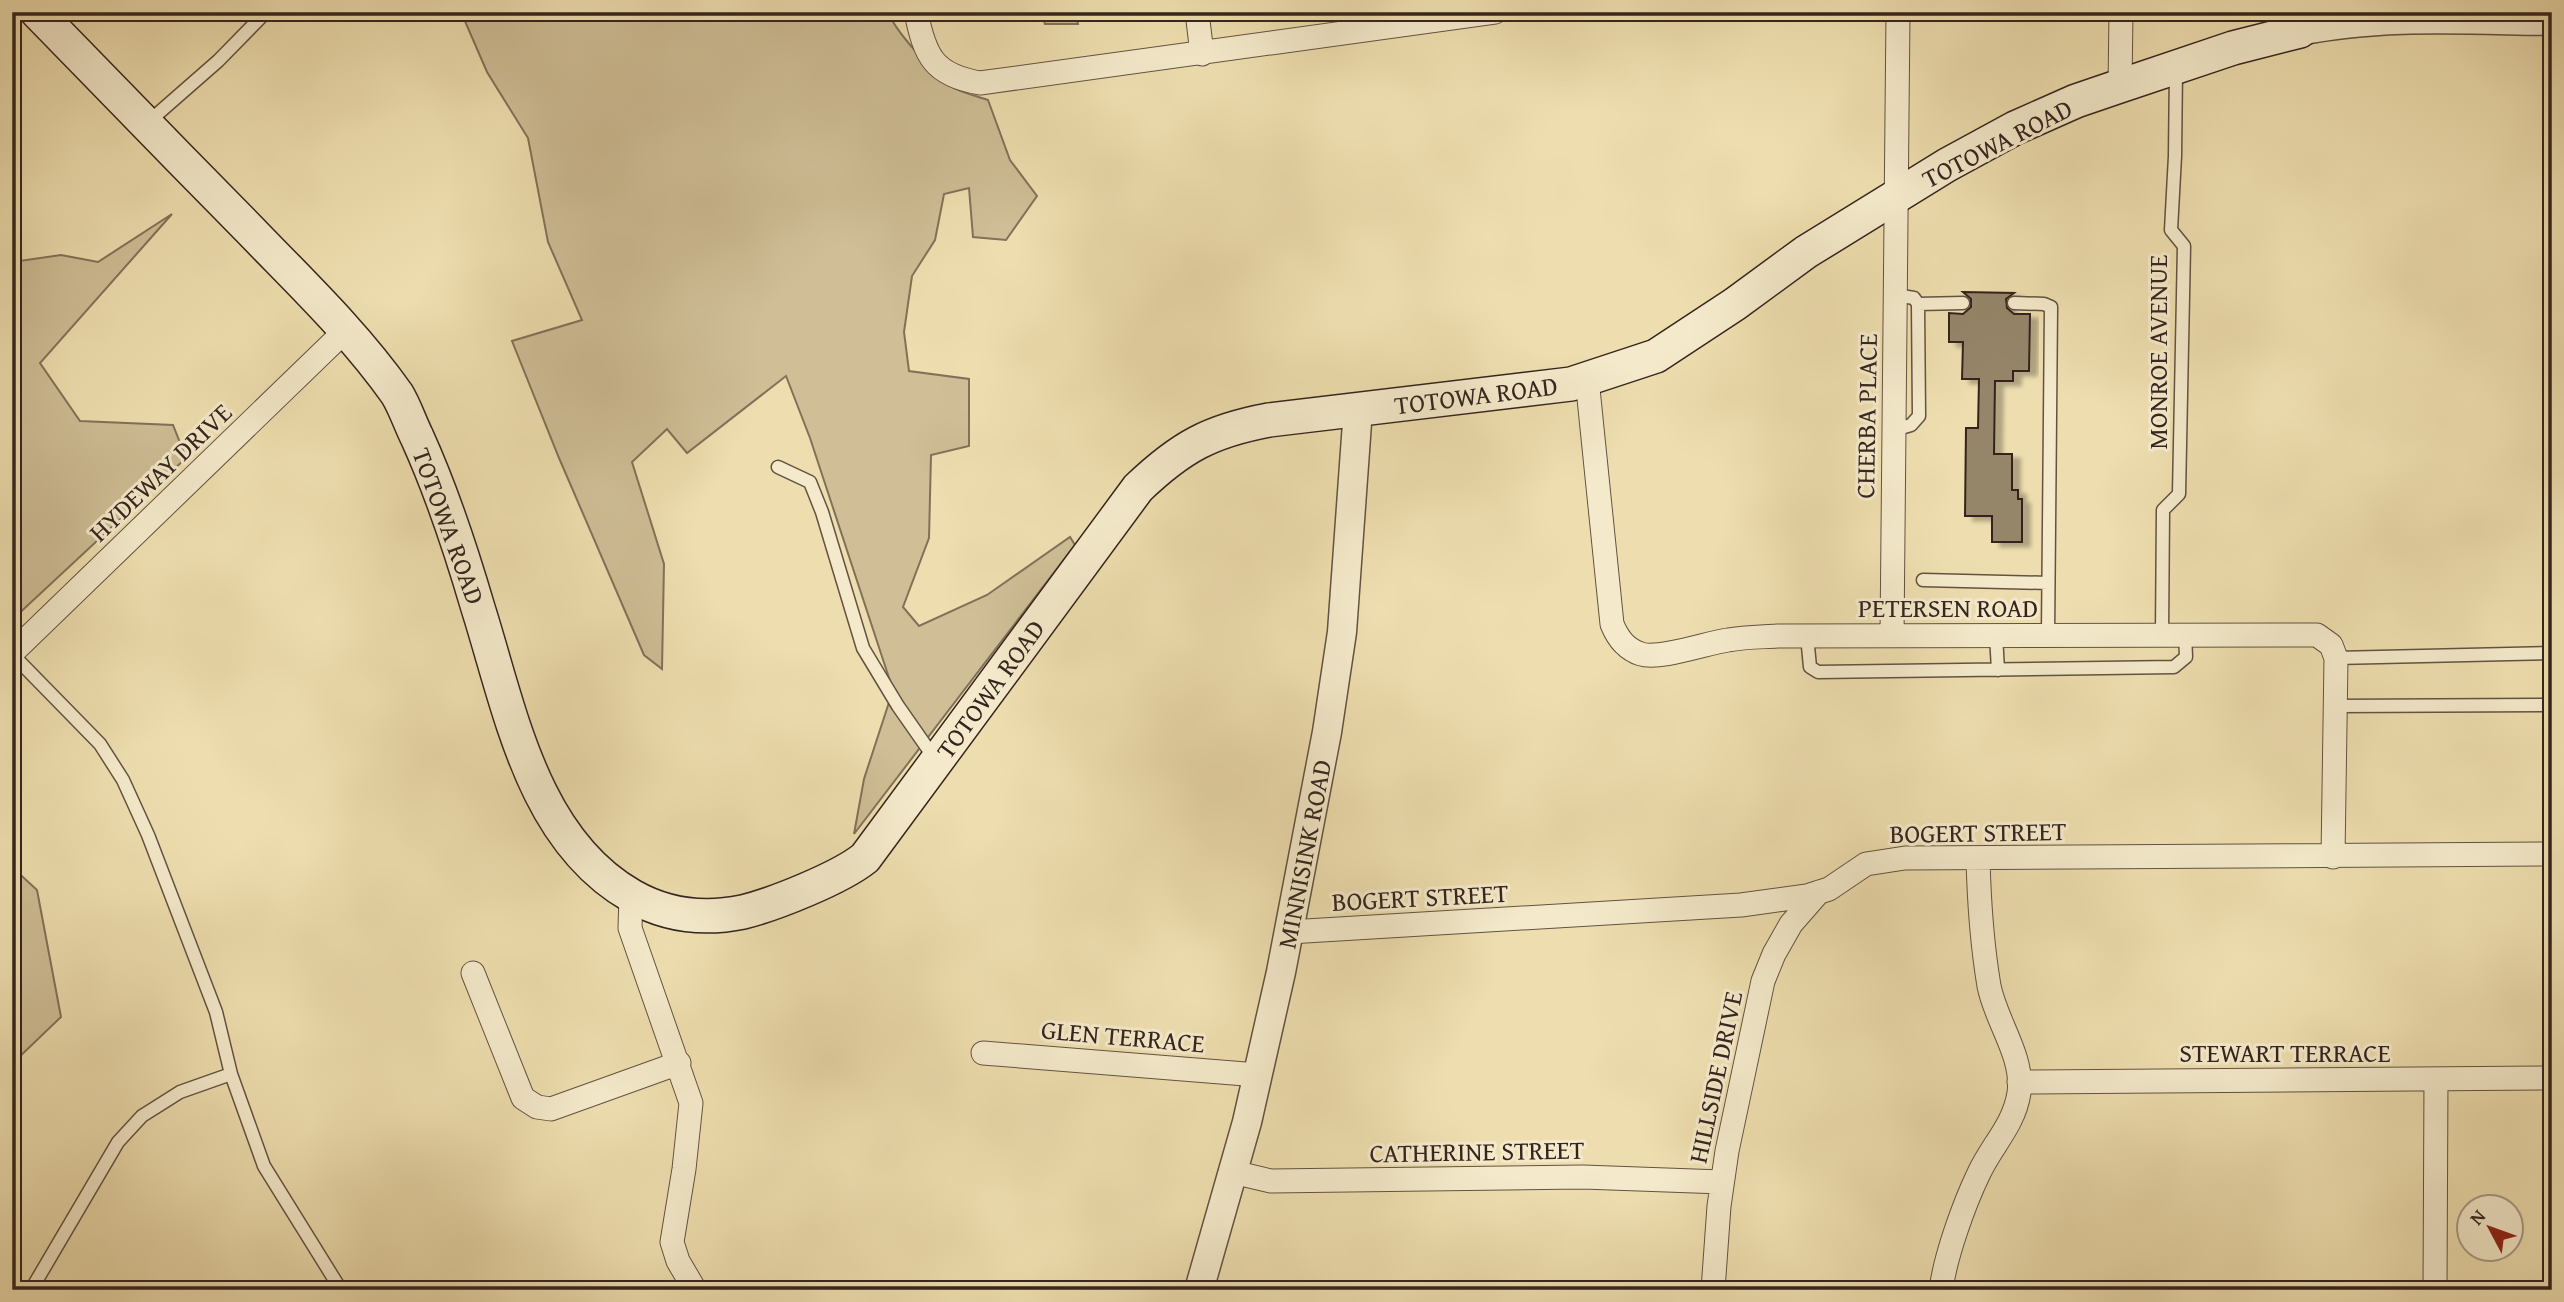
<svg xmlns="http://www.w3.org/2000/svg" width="2564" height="1302" font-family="'Gentium Book Plus',serif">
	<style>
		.green { fill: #cfbe96; stroke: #82715a; stroke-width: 2 }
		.building { fill: #958569; stroke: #35241e; stroke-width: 2; filter: url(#shadow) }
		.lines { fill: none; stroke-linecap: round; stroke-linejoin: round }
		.service-casing { stroke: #635242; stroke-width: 15 }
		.minor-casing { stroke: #635242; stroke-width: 25 }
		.tertiary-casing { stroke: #635242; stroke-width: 31 }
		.secondary-casing { stroke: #35241e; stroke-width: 36 }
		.service { stroke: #f4eacb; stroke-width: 12 }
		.minor { stroke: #f4eacb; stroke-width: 23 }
		.tertiary { stroke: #f4eacb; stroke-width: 28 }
		.secondary { stroke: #f4eacb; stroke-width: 33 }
		.labels { text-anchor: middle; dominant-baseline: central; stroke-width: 6; stroke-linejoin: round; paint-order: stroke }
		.street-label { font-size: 26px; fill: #35241e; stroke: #f4eacb }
	</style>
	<defs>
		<filter id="shadow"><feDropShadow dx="8" dy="4.5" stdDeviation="2" flood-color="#0004"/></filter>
	</defs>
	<rect width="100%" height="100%" fill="#eedeaf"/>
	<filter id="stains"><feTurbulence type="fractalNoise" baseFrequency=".00286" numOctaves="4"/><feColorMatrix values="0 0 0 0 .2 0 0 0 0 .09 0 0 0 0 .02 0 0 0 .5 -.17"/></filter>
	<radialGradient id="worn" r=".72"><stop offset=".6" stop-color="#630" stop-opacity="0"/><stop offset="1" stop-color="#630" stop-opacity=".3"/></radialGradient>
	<path class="green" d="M 461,12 L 889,12 C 892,29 938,77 952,87 C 962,93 977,96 988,100 L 1010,160 L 1037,196 L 1006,240 L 973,237 L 969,188 L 944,194 L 935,240 L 912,276 L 904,332 L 909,371 L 969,379 L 969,446 L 931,455 L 929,538 L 903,607 L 919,626 L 987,595 L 1070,537 L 1075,545 L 854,834 L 864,779 L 893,690 L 810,438 L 786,376 L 687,453 L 667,429 L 632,462 L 664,564 L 662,669 L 644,655 L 559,458 L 512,341 L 582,320 L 548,242 L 528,138 L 487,72 Z
		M 1041,12 L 1075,12 L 1078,24 L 1045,24 Z
		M 172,214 L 40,363 L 80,421 L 173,425 L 186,458 L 12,620 L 12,262 L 61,255 L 98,262 Z
		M 12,867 L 37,890 L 61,1017 L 12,1064 Z"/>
	<path class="building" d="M 1963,292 L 2014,293 L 2006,299 L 2007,308 L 2014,314 L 2030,314 L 2029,371 L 2013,371 L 2013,381 L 1995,381 L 1994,454 L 2012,454 L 2012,490 L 2018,490 L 2018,499 L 2022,499 L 2022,542 L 1992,542 L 1992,516 L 1965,516 L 1966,428 L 1978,428 L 1979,379 L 1962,379 L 1963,342 L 1949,342 L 1949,313 L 1963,314 L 1971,307 L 1971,299 Z"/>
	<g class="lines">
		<defs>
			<path id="service" d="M 146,124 L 218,61 L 266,12
				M 2014,303 L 2044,304 L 2051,307 L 2048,635
				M 1918,304 L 1963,303
				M 1894,430 L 1911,425 L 1919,416 L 1918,304 L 1914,298 L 1895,295
				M 778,467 L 810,482 L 822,512 L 863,648 L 898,706 L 935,759
				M 1923,580 L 2048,583
				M 2162,634 L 2163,510 L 2179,494 L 2184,246 L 2171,230 L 2175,156 L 2176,68
				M 1996,635 L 1998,670
				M 1807,636 L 1810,667 L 1818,672 L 2174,667 L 2186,657 L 2185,634
				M 12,654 L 100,744 L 123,780 L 148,835 L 216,1012 L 231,1074
				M 2336,658 L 2552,653
				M 2335,706 L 2552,705
				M 31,1290 L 118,1142 L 142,1116 L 180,1092 L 231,1074 L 264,1166 L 341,1290"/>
			<path id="minor" d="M 916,12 C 925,57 934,75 980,83 L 1495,12
				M 1197,12 L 1202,54
				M 2120,86 L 2121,12
				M 1587,379 L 1612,624 C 1618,639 1626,649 1641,654 C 1659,660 1707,643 1728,640 C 1744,637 1761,637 1777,636 L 2317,635 L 2331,645 L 2336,658 L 2333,857
				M 1892,636 L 1898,12
				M 12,653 L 346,330
				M 631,895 L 630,928 L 691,1103 L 684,1169 L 672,1242 L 678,1261 L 695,1290
				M 1289,932 L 1741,905 L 1807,896 L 1829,889 L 1866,864 L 1905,858 L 2552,854
				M 473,973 L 523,1098 L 537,1107 L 551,1109 L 679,1063
				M 983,1053 L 1258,1075
				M 2019,1082 L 2552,1078
				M 1233,1172 L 1271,1181 L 1583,1177 L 1722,1182
				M 1713,1290 L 1719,1206 L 1727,1151 L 1763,981 L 1774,954 L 1791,924 L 1819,892
				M 1941,1290 C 1945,1257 1964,1204 1979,1173 C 1992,1145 2014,1125 2019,1093 C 2024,1056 1996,1022 1989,986 C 1982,944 1979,901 1978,858
				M 2435,1290 L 2436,1079"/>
			<path id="tertiary" d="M 2300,31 C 2382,14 2468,20 2552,21
				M 1199,1290 L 1247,1122 L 1281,972 L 1327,732 L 1342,632 L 1358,409"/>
			<path id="secondary" d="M 37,12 C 108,85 178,157 249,229 C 300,282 354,333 397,394 C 405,407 410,423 417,437 C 442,492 461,550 478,608 C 510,709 532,839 632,896 C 667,916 704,920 743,912 C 775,904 840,878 865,858 L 1138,488 C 1181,447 1210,431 1269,420 L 1571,384 L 1656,356 L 1735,304 L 1806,252 L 1947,165 L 2015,128 L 2076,101 L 2120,86 L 2233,48 L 2300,31 L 2321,12"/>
		</defs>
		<use href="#service" class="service-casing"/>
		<use href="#minor" class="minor-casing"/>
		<use href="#tertiary" class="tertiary-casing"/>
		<use href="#secondary" class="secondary-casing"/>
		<use href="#service" class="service"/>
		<use href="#minor" class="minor"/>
		<use href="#tertiary" class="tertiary"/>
		<use href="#secondary" class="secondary"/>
	</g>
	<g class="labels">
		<g class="street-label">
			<text transform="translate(1997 143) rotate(-27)">TOTOWA ROAD</text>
			<text transform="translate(2157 352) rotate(-90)">MONROE AVENUE</text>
			<text transform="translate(1476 395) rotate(-7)">TOTOWA ROAD</text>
			<text transform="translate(1866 416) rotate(-89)">CHERBA PLACE</text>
			<text transform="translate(160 472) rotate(-44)">HYDEWAY DRIVE</text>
			<text transform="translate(449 526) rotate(70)">TOTOWA ROAD</text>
			<text x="1948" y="607">PETERSEN ROAD</text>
			<text transform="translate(990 689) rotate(-54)">TOTOWA ROAD</text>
			<text transform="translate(1978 832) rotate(-1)">BOGERT STREET</text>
			<text transform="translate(1304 854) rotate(-79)">MINNISINK ROAD</text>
			<text transform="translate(1420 897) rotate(-3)">BOGERT STREET</text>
			<text transform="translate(1123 1036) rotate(5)">GLEN TERRACE</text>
			<text x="2285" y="1052">STEWART TERRACE</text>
			<text transform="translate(1715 1077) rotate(-78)">HILLSIDE DRIVE</text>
			<text transform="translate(1477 1151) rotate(-1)">CATHERINE STREET</text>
		</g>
	</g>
	<rect width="2564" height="1302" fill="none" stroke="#eedeaf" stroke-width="42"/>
	<rect x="14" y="14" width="2536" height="1274" fill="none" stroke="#35241e" stroke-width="3.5"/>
	<rect x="21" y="21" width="2522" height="1260" fill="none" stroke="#35241e" stroke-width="2"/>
	<g transform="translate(2490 1228) rotate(311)"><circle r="33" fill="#f4eacb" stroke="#a89b86" stroke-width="2"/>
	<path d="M0-5L12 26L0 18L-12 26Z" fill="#8f2418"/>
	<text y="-10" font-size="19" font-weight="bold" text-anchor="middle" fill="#35241e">N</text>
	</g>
	<rect width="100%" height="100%" filter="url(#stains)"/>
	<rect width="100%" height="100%" fill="url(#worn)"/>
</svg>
